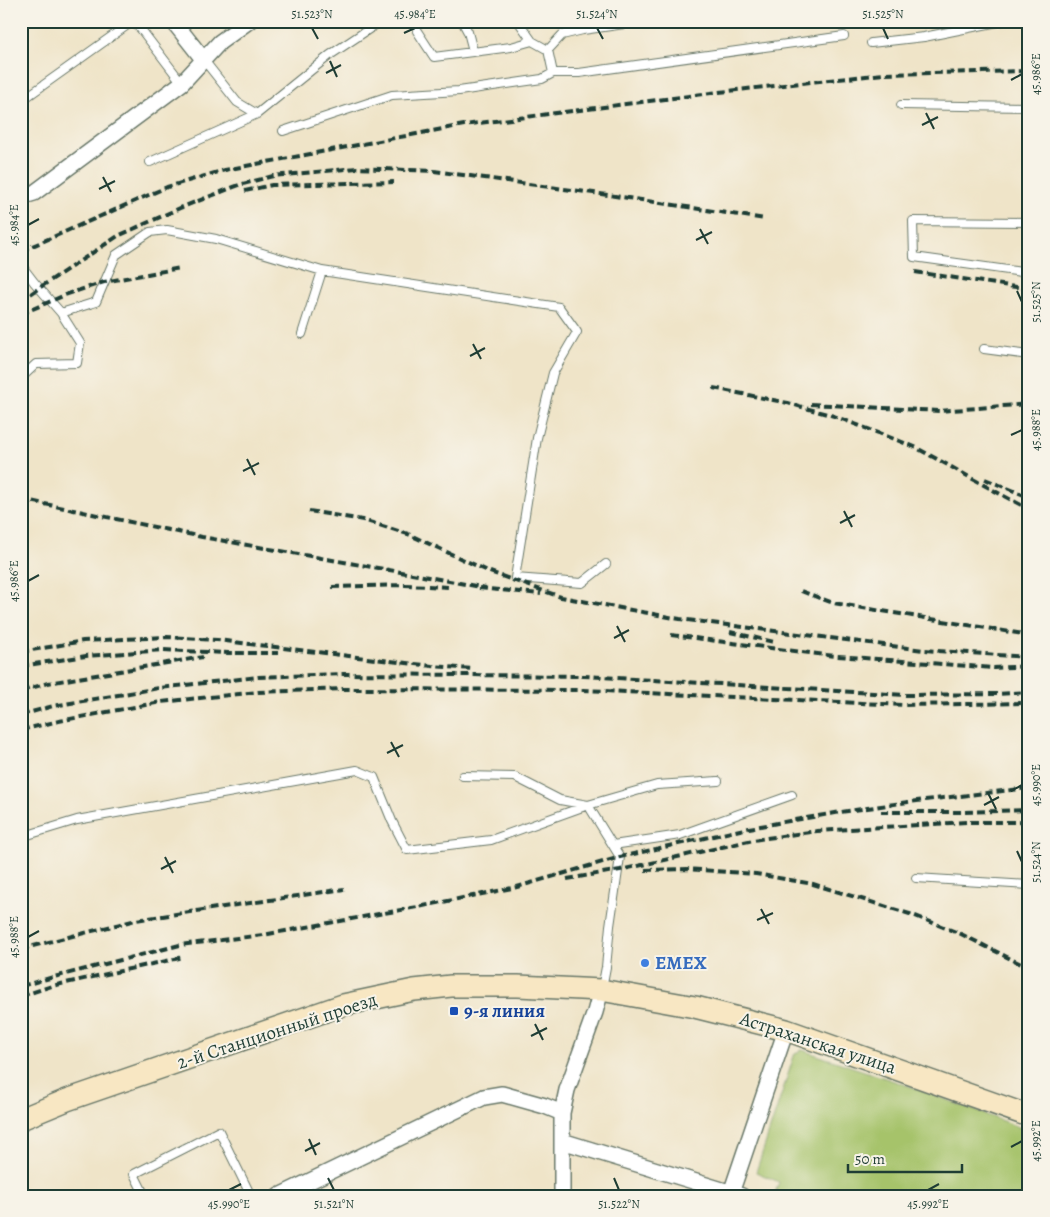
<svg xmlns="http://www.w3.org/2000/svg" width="1050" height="1217" font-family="Alegreya,serif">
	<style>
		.green { fill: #a6c36a; stroke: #62804f }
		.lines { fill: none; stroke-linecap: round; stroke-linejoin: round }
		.lane-casing { stroke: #687768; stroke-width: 10 }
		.street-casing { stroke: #687768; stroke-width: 18 }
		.secondary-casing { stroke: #687768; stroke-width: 24 }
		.lane { stroke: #fff; stroke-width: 8 }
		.street { stroke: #fff; stroke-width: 15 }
		.secondary { stroke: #f8e7c3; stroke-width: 21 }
		.rail { stroke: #1f3d34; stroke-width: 4; stroke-dasharray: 8 4; stroke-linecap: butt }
		.ticks { fill: none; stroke: #1f3d34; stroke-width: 2 }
		.shop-dot { fill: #3f7fe0; stroke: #f7f3e8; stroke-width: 2 }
		.transit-dot { fill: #1a4fb4; stroke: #f7f3e8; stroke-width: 2 }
		.labels { text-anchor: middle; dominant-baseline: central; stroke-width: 4; stroke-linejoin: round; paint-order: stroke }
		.shop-label { font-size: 19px; font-weight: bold; fill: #366cbe; stroke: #f7f3e8; text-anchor: start }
		.transit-label { font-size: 19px; font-weight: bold; fill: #164399; stroke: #f7f3e8; text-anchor: start }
		.street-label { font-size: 19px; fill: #1f3d34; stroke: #f7f3e8 }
		.neatline { fill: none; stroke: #1f3d34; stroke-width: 2 }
		.ticks-label { font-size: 12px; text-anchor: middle; fill: #1f3d34 }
	</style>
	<rect width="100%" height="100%" fill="#f7f3e8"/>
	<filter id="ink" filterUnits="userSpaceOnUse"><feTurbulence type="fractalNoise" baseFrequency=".02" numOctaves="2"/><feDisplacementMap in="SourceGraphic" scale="10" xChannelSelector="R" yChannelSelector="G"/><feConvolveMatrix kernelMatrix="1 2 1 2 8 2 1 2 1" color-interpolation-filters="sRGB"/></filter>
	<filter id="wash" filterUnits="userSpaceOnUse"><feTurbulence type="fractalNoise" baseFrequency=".0096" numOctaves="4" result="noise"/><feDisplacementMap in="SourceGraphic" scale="20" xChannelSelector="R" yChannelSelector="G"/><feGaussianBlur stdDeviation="1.12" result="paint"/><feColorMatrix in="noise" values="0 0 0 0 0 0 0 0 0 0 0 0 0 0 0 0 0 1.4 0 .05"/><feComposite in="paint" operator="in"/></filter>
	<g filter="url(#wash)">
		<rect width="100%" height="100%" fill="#efe4c8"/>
		<path class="green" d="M 802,1050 L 921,1090 L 1029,1131 L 1029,1196 L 774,1196 L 779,1182 L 756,1172 L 795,1053 Z"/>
	</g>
	<g filter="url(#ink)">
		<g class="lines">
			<defs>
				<path id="lane" d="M 462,21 L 468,32 L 473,51
					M 518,21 L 532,41
					M 417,31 L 434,57 L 511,47 L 532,41 L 548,50
					M 871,43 L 924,37 L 1003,21
					M 203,59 L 237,102 L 257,114
					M 553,73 L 548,50 L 562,35 L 583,30 L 645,21
					M 21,101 L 129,24 L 135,24 L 140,28 L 182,83
					M 901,105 L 1029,107
					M 283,131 L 392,95 L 459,91 L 542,79 L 553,73 L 579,73 L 844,36
					M 150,162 L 257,114 L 330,55 L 381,21
					M 1029,222 L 913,221 L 914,257 L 1029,273
					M 21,265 L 34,282 L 61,313 L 80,343 L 77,363 L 36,364 L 21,378
					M 61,313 L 96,302 L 116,255 L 150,232 L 167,230 L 216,239 L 322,271 L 559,307 L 577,332 L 553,373 L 537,438 L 515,578 L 582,583 L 606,564
					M 302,334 L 322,271
					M 984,349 L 1029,355
					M 463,776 L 515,777 L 560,800 L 588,805 L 620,857 L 610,926 L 606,967 L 602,988
					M 21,837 L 77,820 L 357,770 L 374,777 L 392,821 L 407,850 L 491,840 L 588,805 L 657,785 L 718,781
					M 613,845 L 680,835 L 792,795
					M 916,878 L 1029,885
					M 145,1196 L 134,1174 L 219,1131 L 251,1196"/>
				<path id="street" d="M 173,21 L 203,59
					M 21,197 L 34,193 L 182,83 L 220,42 L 249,21
					M 562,1141 L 742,1196
					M 279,1196 L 484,1097 L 502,1094 L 545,1106 L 562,1113
					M 562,1196 L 562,1113 L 567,1090 L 595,1012 L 601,990
					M 730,1196 L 786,1030"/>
				<path id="secondary" d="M 21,1119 L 67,1100 L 343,1005 L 414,990 L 451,986 L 518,986 L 601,990 L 695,1007 L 786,1030 L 1029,1116"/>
			</defs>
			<use href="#lane" class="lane-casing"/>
			<use href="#street" class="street-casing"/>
			<use href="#secondary" class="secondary-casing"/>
			<use href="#lane" class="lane"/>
			<use href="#street" class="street"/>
			<use href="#secondary" class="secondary"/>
			<path class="rail" d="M 245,191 L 272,185 L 394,182
				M 21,251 L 167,187 L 225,170 L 464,125 L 719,92 L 884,74 L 1029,71
				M 915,272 L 1029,289
				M 21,301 L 39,288 L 118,236 L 180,208 L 239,185 L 273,176 L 357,168 L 434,171 L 615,196 L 765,219
				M 21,314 L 65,295 L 104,282 L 180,268
				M 713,388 L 788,403 L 834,416 L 915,447 L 1002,495 L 1029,509
				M 811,404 L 939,411 L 1029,404
				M 985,479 L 1029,497
				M 21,499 L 202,537 L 412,574 L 486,588
				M 309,511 L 363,520 L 408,534 L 490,572 L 561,597 L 680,619 L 924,650 L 1029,657
				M 332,587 L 405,585 L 449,587
				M 479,588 L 541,594
				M 801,591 L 833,603 L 1029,635
				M 730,632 L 774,642
				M 671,635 L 825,655 L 994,668 L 1029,666
				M 21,652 L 83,641 L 167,637 L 217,640 L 432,666 L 474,669
				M 21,666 L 86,656 L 163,650 L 228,653 L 278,653
				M 21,691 L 48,683 L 203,657
				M 21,715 L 53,706 L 159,688 L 258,677 L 342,674 L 584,676 L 906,695 L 998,694 L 1029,692
				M 21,730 L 59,721 L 161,702 L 258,692 L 344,689 L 583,690 L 904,705 L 1029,703
				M 881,812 L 964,812 L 1029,810
				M 645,870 L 687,869 L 756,874 L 813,884 L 913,915 L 961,934 L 1029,968
				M 567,879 L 620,870 L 753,840 L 817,831 L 967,822 L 1029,822
				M 21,949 L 136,920 L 344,889
				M 21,986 L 50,978 L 180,945 L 263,935 L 423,906 L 517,887 L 620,857 L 749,828 L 841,812 L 908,802 L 1029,788
				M 21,996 L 52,986 L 184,957"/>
		</g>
	</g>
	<path class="ticks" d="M 312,28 L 318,39M 597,28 L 603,39M 883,28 L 888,39M 404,33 L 415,28M 330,61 L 337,77M 326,73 L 341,65M 1011,80 L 1022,74M 926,113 L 934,129M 922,125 L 938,117M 103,177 L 111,192M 99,189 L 115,181M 28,225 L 39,219M 700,229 L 708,244M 696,240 L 712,232M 1017,291 L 1022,302M 473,344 L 481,359M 470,356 L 485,348M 1011,435 L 1022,430M 247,459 L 255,475M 243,471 L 259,463M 844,511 L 852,527M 840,523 L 855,515M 28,581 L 39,575M 617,626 L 625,642M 614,638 L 629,630M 391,742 L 399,757M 387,753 L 403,745M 1011,791 L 1022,785M 988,793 L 996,809M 984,805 L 999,797M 1017,851 L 1022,862M 165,857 L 173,873M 161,869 L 176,861M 761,909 L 769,924M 757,920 L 773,913M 28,937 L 39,931M 535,1024 L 543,1040M 531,1036 L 547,1028M 309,1139 L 316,1155M 1011,1147 L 1022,1141M 305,1151 L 320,1143M 328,1178 L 334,1190M 614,1178 L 619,1190M 229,1190 L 241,1184M 928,1190 L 939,1184"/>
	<circle class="shop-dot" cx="645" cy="963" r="5"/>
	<rect class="transit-dot" x="449" y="1006" width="10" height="10" rx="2.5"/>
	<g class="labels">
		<g class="shop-label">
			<text x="655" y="963">EMEX</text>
		</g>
		<g class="transit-label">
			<text x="464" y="1011">9-я линия</text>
		</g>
		<g class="street-label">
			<text transform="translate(277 1031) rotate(-18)">2-й Станционный проезд</text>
			<text transform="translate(818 1043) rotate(18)">Астраханская улица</text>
		</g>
	</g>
	<rect width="1050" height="1217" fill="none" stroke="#f7f3e8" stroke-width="55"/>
	<path d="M848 1164v8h114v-8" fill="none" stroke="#1f3d34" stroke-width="2.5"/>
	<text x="855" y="1164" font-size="15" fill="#1f3d34" stroke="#f7f3e8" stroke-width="4" paint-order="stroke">50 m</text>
	<rect x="28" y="28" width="994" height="1162" class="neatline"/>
	<g class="ticks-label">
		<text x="312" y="18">51.523°N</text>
		<text x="415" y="18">45.984°E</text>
		<text x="597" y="18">51.524°N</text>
		<text x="883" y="18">51.525°N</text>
		<text transform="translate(1036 74) rotate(-90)" y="4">45.986°E</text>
		<text transform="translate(14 225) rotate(-90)" y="4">45.984°E</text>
		<text transform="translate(1036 302) rotate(-90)" y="4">51.525°N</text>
		<text transform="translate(1036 430) rotate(-90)" y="4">45.988°E</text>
		<text transform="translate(14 581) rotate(-90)" y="4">45.986°E</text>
		<text transform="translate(1036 785) rotate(-90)" y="4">45.990°E</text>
		<text transform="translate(1036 862) rotate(-90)" y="4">51.524°N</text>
		<text transform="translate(14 937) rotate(-90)" y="4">45.988°E</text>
		<text transform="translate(1036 1141) rotate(-90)" y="4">45.992°E</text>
		<text x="229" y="1208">45.990°E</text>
		<text x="334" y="1208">51.521°N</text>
		<text x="619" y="1208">51.522°N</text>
		<text x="928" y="1208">45.992°E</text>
	</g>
</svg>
